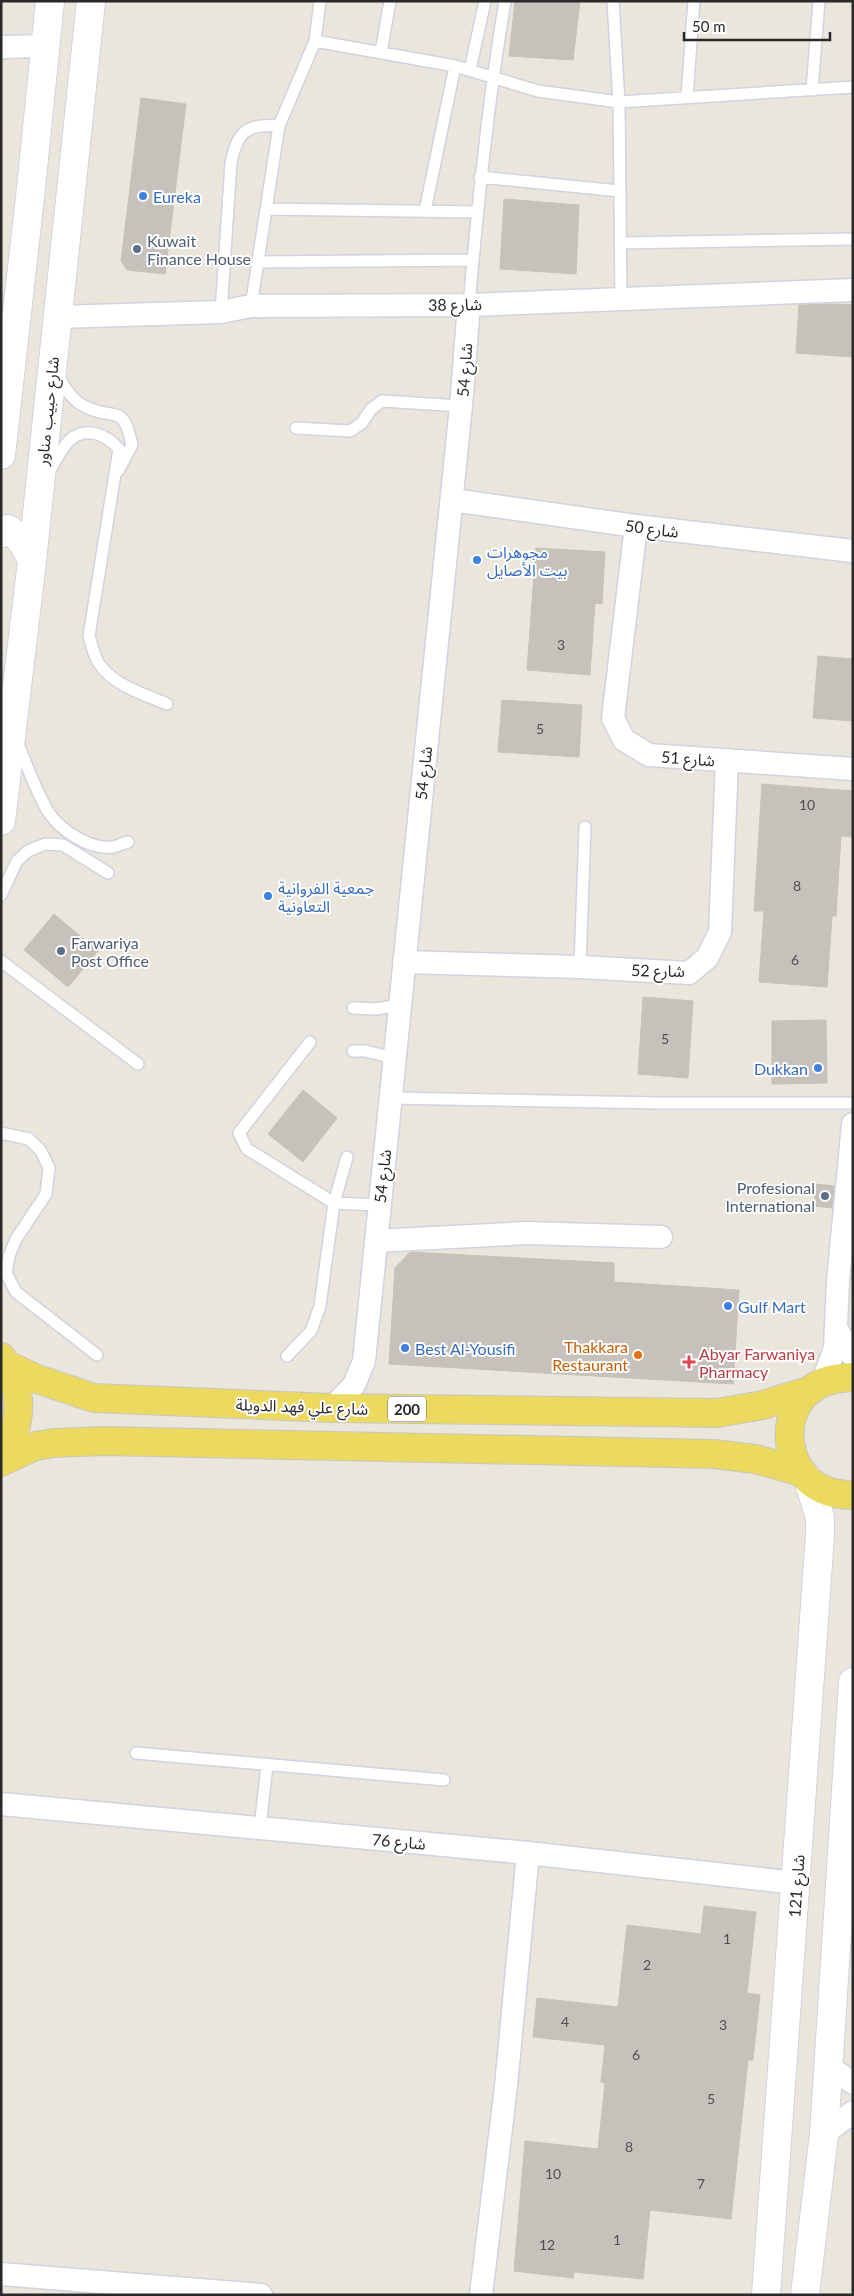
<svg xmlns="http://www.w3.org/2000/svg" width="854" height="2296" font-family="Lato,'Noto Sans Arabic',sans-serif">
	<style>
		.building { fill: #c6c2bb; stroke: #c6c2b5 }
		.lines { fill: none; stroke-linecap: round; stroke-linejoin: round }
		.lane-casing { stroke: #d1d2e2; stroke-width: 14 }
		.street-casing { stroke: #d1d2e2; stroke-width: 25 }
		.secondary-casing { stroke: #d1d2e2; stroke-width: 30 }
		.primary-casing { stroke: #c7c7c7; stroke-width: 30 }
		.lane { stroke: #fff; stroke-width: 11 }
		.street { stroke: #fff; stroke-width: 22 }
		.secondary { stroke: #fff; stroke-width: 28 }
		.primary { stroke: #ecd960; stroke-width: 28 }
		.shop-dot { fill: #3f7fe0; stroke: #fff; stroke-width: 2 }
		.service-dot { fill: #5c6f8a; stroke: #fff; stroke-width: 2 }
		.food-dot { fill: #e8710a; stroke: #fff; stroke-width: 2 }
		.health-dot { fill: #e0444e; stroke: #fff; stroke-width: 2 }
		.labels { text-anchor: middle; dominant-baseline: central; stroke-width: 4; stroke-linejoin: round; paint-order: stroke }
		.number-label { font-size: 14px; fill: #504f4e }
		.shield { fill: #fff; stroke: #696969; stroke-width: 1 }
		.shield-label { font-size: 15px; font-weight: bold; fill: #292929 }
		.shop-label { font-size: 16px; fill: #366cbe; stroke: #fff; text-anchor: start }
		.service-label { font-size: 16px; fill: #4e5e75; stroke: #fff; text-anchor: start }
		.street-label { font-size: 16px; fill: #292929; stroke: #fff }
		.food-label { font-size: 16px; fill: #c56008; stroke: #fff; text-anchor: end }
		.health-label { font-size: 16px; fill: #be3a42; stroke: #fff; text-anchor: start }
	</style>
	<rect width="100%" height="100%" fill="#ebe6db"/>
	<path class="building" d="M 515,1 L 580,1 L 573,60 L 509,56 Z
		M 141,98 L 186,104 L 165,274 L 127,270 L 121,261 Z
		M 504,199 L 579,205 L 576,274 L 500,269 Z
		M 834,304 L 853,305 L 853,357 L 796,353 L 799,305 Z
		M 536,548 L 605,552 L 602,604 L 595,603 L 590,675 L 527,670 Z
		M 818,656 L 853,659 L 853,721 L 813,718 Z
		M 502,700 L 582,705 L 579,757 L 498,752 Z
		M 762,784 L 853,791 L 852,837 L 841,836 L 836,916 L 832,916 L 827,987 L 759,982 L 764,911 L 754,911 Z
		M 54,914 L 98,951 L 68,987 L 24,950 Z
		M 643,997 L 693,1001 L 688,1078 L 638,1074 Z
		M 826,1020 L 827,1083 L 772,1084 L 772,1021 Z
		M 303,1090 L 337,1118 L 303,1162 L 268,1134 Z
		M 816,1184 L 834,1186 L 832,1208 L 814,1206 Z
		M 410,1252 L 614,1263 L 614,1282 L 739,1290 L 733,1384 L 389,1364 L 395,1268 Z
		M 704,1906 L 756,1912 L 747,1993 L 760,1995 L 753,2060 L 748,2060 L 731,2219 L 650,2210 L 643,2279 L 574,2272 L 573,2278 L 514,2271 L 525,2141 L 598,2149 L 605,2083 L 601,2082 L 605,2045 L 533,2037 L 537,1998 L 618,2007 L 627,1925 L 701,1934 Z"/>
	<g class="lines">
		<defs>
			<path id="lane" d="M 613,1 L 619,102 L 621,299
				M 315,41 L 455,66 L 538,91 L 619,102 L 853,87
				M 381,52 L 390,1
				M 470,70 L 485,1
				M 812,90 L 819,1
				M 687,97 L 694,1
				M 480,177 L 619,191
				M 266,209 L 477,212
				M 425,211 L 455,66
				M 620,243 L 853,239
				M 258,262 L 473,260
				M 469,305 C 478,203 488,102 505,1
				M 251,306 L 279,126 L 315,41 L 320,1
				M 221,312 L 231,163 C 237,132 247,123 279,126
				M 57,375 C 65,387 72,401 86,407 C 115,421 123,402 132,445 L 118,471
				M 296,428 L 350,431 L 362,423 L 371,409 L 382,401 L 461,406
				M 49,472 C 55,461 62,447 71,439 C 87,426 107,435 119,449 L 89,636 C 92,645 94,658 100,665 C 115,686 144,694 167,704
				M 17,742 C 27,765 36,792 49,813 C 61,831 91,850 113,847 C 118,846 123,843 128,842
				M 1,895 L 17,861 L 28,851 L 45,844 L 63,845 L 108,873
				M 1,961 L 138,1064
				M 580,967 L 585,827
				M 353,1008 L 376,1009 L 400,1005
				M 310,1042 L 239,1133 L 247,1149 L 334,1203 L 379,1205
				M 353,1051 L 365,1051 L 394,1058
				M 390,1098 L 660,1103 L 853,1103
				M 1,1133 L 29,1139 L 41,1151 L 49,1168 L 46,1194 L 16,1239 L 9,1256 L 6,1273 L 16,1292 L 97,1355
				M 287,1356 L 311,1331 L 320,1306 L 334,1203 L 347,1157
				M 136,1753 L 444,1780
				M 260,1828 L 267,1765"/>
			<path id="street" d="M 1,47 L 44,46
				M 58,317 L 221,312 L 251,306 L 469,305 L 853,290
				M 452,500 L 636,526 L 853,551
				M 636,526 L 613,718 L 624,740 L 649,755 L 853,769
				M 404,962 L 580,967 L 689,973 L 707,958 L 720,932 L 727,760
				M 376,1241 L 527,1233 L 661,1237
				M 836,1328 L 853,1356
				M 817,1386 L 824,1378 L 835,1348 L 838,1281 L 853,1124
				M 332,1408 L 354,1385 L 364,1361 L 461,406 L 469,305
				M 1,1804 L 528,1853 L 796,1883
				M 828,2066 L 853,2083
				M 824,2134 L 853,2112
				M 1,2274 L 261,2295
				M 481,2295 L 506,2086 L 528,1853"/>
			<path id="secondary" d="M 1,455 L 31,188 L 50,1
				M 1,533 L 8,529 C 21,538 26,547 32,561
				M 1,821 L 32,561 L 91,1
				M 766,2295 L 820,1535 L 820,1517 L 808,1479
				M 805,2295 L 824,2134 L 853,1682"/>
			<path id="primary" d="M 7,1365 L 37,1379 L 94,1398 L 332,1408 L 717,1413 L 763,1405 L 811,1390
				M 853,1377 C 839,1378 827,1379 816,1386 C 777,1409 783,1471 822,1489 C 832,1494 842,1495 853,1495
				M 1,1460 C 22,1425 26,1392 1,1357
				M 1,1462 L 35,1446 L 54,1443 L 104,1441 L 714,1454 L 755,1459 L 802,1472"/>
		</defs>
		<use href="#lane" class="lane-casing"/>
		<use href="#street" class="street-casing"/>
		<use href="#secondary" class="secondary-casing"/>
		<use href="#primary" class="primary-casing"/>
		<use href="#lane" class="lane"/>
		<use href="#street" class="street"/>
		<use href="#secondary" class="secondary"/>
		<use href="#primary" class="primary"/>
	</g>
	<g class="shop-dot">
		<circle cx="143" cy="196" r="5"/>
		<circle cx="477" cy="560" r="5"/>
		<circle cx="268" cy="896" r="5"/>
		<circle cx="818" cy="1068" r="5"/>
		<circle cx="728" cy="1306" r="5"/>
		<circle cx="405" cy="1348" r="5"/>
	</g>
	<g class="service-dot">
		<circle cx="137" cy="249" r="5"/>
		<circle cx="61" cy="951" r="5"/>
		<circle cx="825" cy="1196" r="5"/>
	</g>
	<circle class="food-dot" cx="638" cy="1355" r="5"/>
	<path class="health-dot" d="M686.5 1354.5h5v5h5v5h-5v5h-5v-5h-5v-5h5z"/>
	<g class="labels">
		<g class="number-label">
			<text x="561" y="644">3</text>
			<text x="540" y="728">5</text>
			<text x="807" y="804">10</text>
			<text x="797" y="885">8</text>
			<text x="795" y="959">6</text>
			<text x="665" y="1038">5</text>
			<text x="727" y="1938">1</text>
			<text x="647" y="1964">2</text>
			<text x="565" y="2021">4</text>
			<text x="723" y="2024">3</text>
			<text x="636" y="2054">6</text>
			<text x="711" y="2098">5</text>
			<text x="629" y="2146">8</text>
			<text x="553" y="2173">10</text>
			<text x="701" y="2183">7</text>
			<text x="617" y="2239">1</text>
			<text x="547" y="2244">12</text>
		</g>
		<rect class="shield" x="388" y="1396.5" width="38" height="25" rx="4"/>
		<g class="shield-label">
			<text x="407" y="1409">200</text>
		</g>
		<g class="shop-label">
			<text x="153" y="196">Eureka</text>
			<text x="487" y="551">مجوهرات<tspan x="487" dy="18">بيت الأصايل</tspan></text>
			<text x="278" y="887">جمعية الفروانية<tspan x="278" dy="18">التعاونية</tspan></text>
			<text x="808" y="1068" text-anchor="end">Dukkan</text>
			<text x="738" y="1306">Gulf Mart</text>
			<text x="415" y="1348">Best Al-Yousifi</text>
		</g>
		<g class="service-label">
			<text x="147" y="240">Kuwait<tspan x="147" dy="18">Finance House</tspan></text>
			<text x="71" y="942">Farwariya<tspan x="71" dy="18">Post Office</tspan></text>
			<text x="815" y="1187" text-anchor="end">Profesional<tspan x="815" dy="18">International</tspan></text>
		</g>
		<g class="street-label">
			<text transform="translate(455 304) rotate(-1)">شارع 38</text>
			<text transform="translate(464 370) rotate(-86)">شارع 54</text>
			<text transform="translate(47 411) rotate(-84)">شارع حبيب مناور</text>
			<text transform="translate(652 528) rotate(7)">شارع 50</text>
			<text transform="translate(688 758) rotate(4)">شارع 51</text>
			<text transform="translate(423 773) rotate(-84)">شارع 54</text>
			<text transform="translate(658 970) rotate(1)">شارع 52</text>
			<text transform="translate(382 1176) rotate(-84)">شارع 54</text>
			<text transform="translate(302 1406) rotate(2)">شارع علي فهد الدويلة</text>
			<text transform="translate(399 1841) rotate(5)">شارع 76</text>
			<text transform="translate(796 1886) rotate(-86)">شارع 121</text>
		</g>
		<g class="food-label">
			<text x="628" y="1346">Thakkara<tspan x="628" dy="18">Restaurant</tspan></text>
		</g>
		<g class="health-label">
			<text x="699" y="1353">Abyar Farwaniya<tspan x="699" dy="18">Pharmacy</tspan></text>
		</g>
	</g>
	<rect width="854" height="2296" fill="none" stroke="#292929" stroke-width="5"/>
	<path d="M684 32v8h146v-8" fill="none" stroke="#292929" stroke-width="2.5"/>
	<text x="692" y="32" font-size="15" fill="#292929" stroke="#ffffff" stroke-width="4" paint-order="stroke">50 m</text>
</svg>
